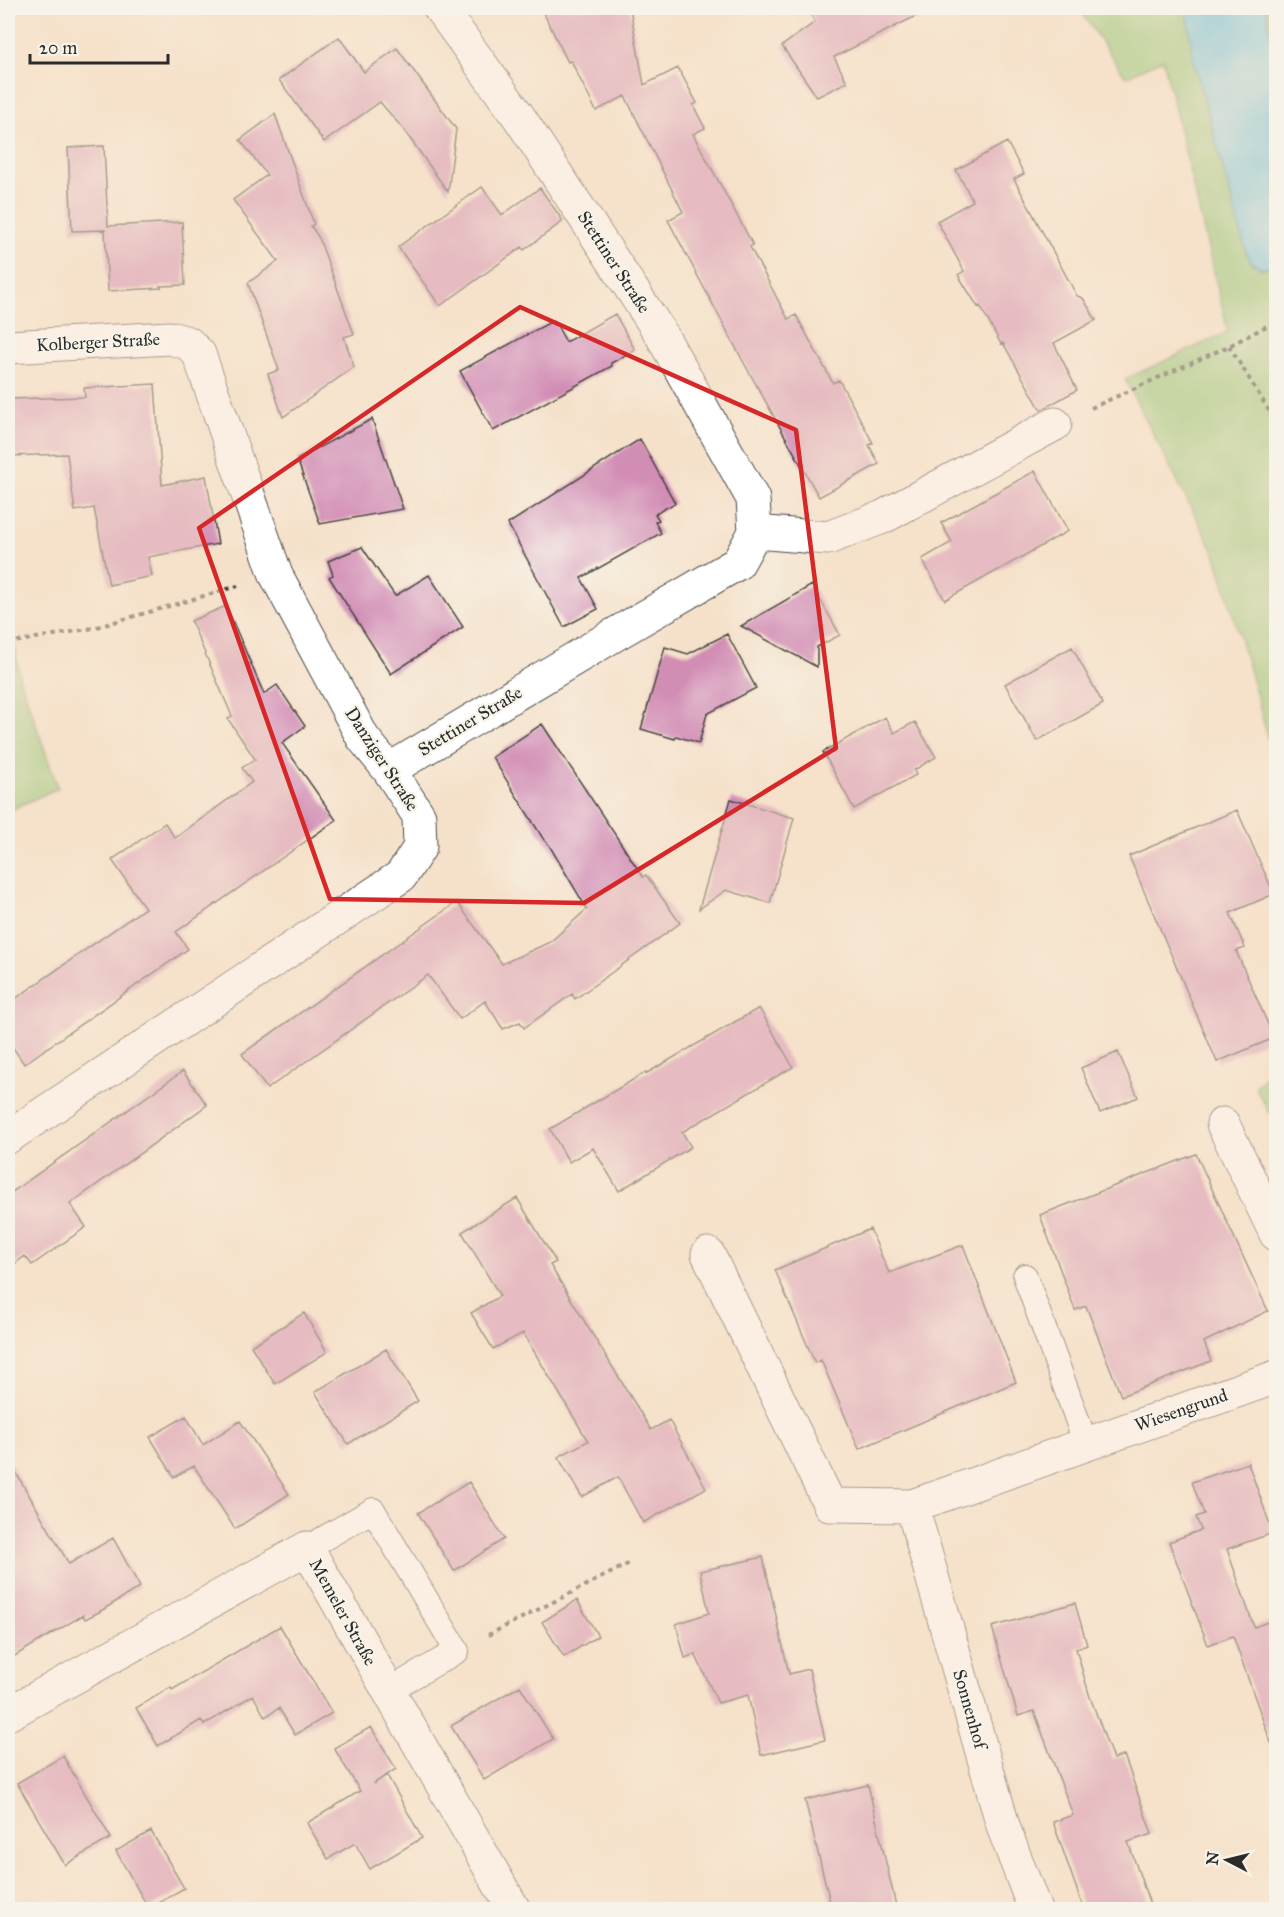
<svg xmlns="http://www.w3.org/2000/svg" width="1284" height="1917" font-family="'IM FELL Great Primer',serif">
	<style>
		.green { fill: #91c779; stroke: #5e7952; stroke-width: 1.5 }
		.water { fill: #68c6e6; stroke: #4a7888; stroke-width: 1.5 }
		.building { fill: #d28db5 }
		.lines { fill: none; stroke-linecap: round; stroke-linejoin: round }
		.lane-casing { stroke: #494643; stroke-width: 26 }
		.street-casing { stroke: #494643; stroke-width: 35 }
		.path { stroke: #494643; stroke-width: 4; stroke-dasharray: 4.5 4.5; stroke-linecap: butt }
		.lane { stroke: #fff; stroke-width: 24 }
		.street { stroke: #fff; stroke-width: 33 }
		.marked { fill: none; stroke: #d62828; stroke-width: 4.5; stroke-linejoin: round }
		.labels { text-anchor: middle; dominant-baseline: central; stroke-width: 4.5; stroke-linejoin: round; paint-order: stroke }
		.street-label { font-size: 18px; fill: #2b2b2b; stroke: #f7f3e8 }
	</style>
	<rect width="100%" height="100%" fill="#f7f3e8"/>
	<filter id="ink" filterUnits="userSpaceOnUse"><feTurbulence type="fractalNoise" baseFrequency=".0167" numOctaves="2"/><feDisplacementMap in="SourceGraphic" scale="12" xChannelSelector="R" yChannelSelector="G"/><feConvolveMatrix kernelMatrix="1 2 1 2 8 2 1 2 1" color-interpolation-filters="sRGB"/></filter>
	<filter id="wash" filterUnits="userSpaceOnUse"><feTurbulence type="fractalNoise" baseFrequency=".008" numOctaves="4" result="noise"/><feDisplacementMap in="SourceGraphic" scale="24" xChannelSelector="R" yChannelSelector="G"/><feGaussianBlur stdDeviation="1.35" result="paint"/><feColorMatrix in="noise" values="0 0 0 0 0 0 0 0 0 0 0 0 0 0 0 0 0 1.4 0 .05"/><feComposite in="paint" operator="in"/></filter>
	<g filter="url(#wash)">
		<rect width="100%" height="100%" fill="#f5e1ca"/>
		<path class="green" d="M 1078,8 L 1276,8 L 1276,341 L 1263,349 L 1276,372 L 1276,772 L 1258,700 L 1216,556 L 1125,379 L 1228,332 L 1163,59 L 1126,77 Z
			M 8,608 L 20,679 L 58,788 L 8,811 Z
			M 1276,1064 L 1276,1109 L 1269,1113 L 1255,1087 Z"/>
		<path class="water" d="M 1187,8 L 1266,8 L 1276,68 L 1276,264 L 1262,269 L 1252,263 L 1246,252 L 1193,59 Z"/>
		<g id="blocks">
			<path class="building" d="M 541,8 L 630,8 L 644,85 L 678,68 L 697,103 L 693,105 L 705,128 L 693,134 L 753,245 L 750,247 L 788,319 L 796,315 L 833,383 L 839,380 L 873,443 L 869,445 L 879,464 L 819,497 L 744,363 L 668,220 L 683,212 L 625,96 L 596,111 L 571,61 L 568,62 Z
				M 807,8 L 932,8 L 834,57 L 847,82 L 817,97 L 782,46 L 815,22 Z
				M 339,37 L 364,72 L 397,48 L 456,129 L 448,192 L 404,130 L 380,102 L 324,142 L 279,80 Z
				M 275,114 L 314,224 L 311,226 L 319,238 L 354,334 L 344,337 L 354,367 L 283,417 L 268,374 L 279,370 L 248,283 L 278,261 L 233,200 L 267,175 L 240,140 Z
				M 1007,142 L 1024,174 L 1014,179 L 1077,296 L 1083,298 L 1096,320 L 1054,343 L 1077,390 L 1041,410 L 1003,343 L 1001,344 L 980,306 L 978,307 L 958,275 L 964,271 L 937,221 L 973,201 L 956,170 Z
				M 104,146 L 108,226 L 182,222 L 185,285 L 160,286 L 161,288 L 108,291 L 105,230 L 72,231 L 68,148 Z
				M 482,187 L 502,215 L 540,188 L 563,221 L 524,250 L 522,247 L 440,306 L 398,247 Z
				M 615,314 L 635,350 L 611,363 L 612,366 L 493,431 L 460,371 L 554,320 L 566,342 Z
				M 155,384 L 162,485 L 206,476 L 218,544 L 148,557 L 152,576 L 109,585 L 94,508 L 75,511 L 67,454 L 8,456 L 8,399 L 85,397 L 84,388 Z
				M 372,419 L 403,509 L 320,524 L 297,459 Z
				M 640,439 L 675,503 L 655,514 L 659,520 L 655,522 L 661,533 L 581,578 L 598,609 L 564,627 L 508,524 Z
				M 1035,471 L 1068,531 L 945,600 L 922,559 L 952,542 L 941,523 Z
				M 362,547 L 395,596 L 429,575 L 463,627 L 391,674 L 329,577 L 333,575 L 328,561 Z
				M 812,585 L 840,635 L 817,647 L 817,667 L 741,626 Z
				M 226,606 L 264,694 L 277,685 L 305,726 L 282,743 L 336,820 L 176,932 L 188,949 L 24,1064 L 8,1040 L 8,1004 L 145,908 L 112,860 L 165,823 L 175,838 L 252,782 L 242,768 L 255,759 L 228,719 L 232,716 L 191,621 Z
				M 727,634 L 756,688 L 707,714 L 699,743 L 676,736 L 675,739 L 641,729 L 665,647 L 688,654 Z
				M 1072,647 L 1103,704 L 1037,741 L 1005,684 Z
				M 885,717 L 894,733 L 915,722 L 936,757 L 914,770 L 916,775 L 854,809 L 823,752 Z
				M 542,724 L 643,877 L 646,875 L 680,923 L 575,999 L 572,994 L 524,1028 L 520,1022 L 503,1029 L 485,1001 L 460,1019 L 428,975 L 267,1089 L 242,1054 L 457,902 L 502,964 L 550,942 L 587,909 L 549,845 L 544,840 L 492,757 Z
				M 731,799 L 794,818 L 770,903 L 726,890 L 699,909 Z
				M 1237,810 L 1274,894 L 1230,913 L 1245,948 L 1236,951 L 1274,1038 L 1217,1062 L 1129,856 Z
				M 759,1008 L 793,1067 L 682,1132 L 691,1147 L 619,1191 L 593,1148 L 569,1162 L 550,1129 L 646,1072 L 647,1073 Z
				M 1118,1052 L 1138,1097 L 1100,1113 L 1081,1068 Z
				M 183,1071 L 207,1105 L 70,1204 L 86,1227 L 32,1265 L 25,1256 L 8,1269 L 8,1195 Z
				M 1196,1154 L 1268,1311 L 1204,1342 L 1211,1361 L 1121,1396 L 1086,1306 L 1075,1310 L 1040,1215 Z
				M 517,1198 L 556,1262 L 550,1265 L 651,1430 L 669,1420 L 706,1488 L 643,1523 L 618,1477 L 582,1497 L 558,1457 L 588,1441 L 523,1333 L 493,1349 L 471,1313 L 500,1296 L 462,1232 Z
				M 870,1229 L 889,1273 L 963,1245 L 1016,1382 L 859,1449 L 821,1360 L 815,1363 L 775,1270 Z
				M 304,1313 L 327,1352 L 275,1384 L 251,1346 Z
				M 386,1349 L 418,1401 L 348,1444 L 315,1392 Z
				M 186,1416 L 203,1445 L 240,1421 L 289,1494 L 235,1529 L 194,1466 L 174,1477 L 150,1437 Z
				M 8,1459 L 69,1564 L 113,1538 L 140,1587 L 99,1612 L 85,1619 L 83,1615 L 8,1660 Z
				M 1248,1463 L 1273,1533 L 1227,1549 L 1254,1627 L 1276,1619 L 1276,1742 L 1271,1743 L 1233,1636 L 1208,1645 L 1169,1542 L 1201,1530 L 1196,1517 L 1204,1514 L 1192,1482 Z
				M 469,1482 L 504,1539 L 454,1571 L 418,1513 Z
				M 763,1557 L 789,1674 L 809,1669 L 825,1740 L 761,1755 L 748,1695 L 718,1703 L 695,1654 L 685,1658 L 676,1624 L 709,1613 L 700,1571 Z
				M 577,1600 L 598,1636 L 564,1657 L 542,1622 Z
				M 1075,1603 L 1087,1645 L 1076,1649 L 1089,1694 L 1113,1759 L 1124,1755 L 1152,1834 L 1128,1842 L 1152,1910 L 1084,1910 L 1053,1822 L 1073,1815 L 1034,1711 L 1018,1716 L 992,1627 Z
				M 280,1626 L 332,1713 L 295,1735 L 279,1708 L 265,1717 L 253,1695 L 204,1725 L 201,1720 L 158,1746 L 136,1708 L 171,1687 L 172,1690 Z
				M 520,1686 L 553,1739 L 484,1780 L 451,1726 Z
				M 371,1727 L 396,1769 L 373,1784 L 387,1775 L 422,1838 L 370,1869 L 355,1843 L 328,1859 L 307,1823 L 360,1791 L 334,1748 Z
				M 63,1756 L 111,1838 L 65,1865 L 17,1783 Z
				M 868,1785 L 897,1910 L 832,1910 L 805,1800 Z
				M 151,1831 L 184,1888 L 149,1909 L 116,1851 Z"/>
		</g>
	</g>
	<g filter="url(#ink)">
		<use href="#blocks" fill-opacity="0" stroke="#494643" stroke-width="1.5"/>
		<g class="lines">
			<defs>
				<path id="lane" d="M 1025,1276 L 1086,1444
					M 307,1548 L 373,1510 L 457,1651 L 388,1691"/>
				<path id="street" d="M 8,347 L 170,338 L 188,343 L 199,354 L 276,575 L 363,738 L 389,770 L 419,816 L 420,847 L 401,876 L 8,1137
					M 755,532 L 828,538 L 883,517 L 1055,424
					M 389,770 L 614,635 L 738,563 L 755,532 L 753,499 L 661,334 L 519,117 L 440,8
					M 1223,1124 L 1276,1234
					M 708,1254 L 830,1505 L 912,1506 L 1004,1829 L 1035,1910
					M 912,1506 L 1276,1377
					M 8,1714 L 307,1548 L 514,1910"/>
			</defs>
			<use href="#lane" class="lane-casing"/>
			<use href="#street" class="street-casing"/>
			<path class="path" d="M 1229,346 L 1276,422
				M 1091,408 L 1229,346 L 1276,321
				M 8,643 L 94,628 L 238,586
				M 488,1635 L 632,1562"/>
			<use href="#lane" class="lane"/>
			<use href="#street" class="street"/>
		</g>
	</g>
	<path d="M0 0H1284V1917H0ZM 520,307 L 796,430 L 836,748 L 584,903 L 330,899 L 199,528 Z" fill="#f5e1ca" fill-opacity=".55" fill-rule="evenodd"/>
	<path class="marked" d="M 520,307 L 796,430 L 836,748 L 584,903 L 330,899 L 199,528 Z"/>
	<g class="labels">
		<g class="street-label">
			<text transform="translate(614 262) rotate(57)">Stettiner Straße</text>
			<text transform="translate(98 342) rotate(-3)">Kolberger Straße</text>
			<text transform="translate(470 721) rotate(-31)">Stettiner Straße</text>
			<text transform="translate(382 759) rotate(57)">Danziger Straße</text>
			<text transform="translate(1181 1410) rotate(-19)">Wiesengrund</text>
			<text transform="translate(343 1612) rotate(61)">Memeler Straße</text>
			<text transform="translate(970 1709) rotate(74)">Sonnenhof</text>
		</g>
	</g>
	<rect width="1284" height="1917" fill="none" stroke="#f7f3e8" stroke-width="30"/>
	<g transform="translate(1227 1860) rotate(277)" stroke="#f7f3e8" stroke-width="4.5" paint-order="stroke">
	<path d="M0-4.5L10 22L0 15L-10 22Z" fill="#2b2b2b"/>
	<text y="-9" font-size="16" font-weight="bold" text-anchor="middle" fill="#2b2b2b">N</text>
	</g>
	<path d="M30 54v9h138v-9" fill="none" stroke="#2b2b2b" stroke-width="3"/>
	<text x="39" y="54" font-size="18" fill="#2b2b2b" stroke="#f7f3e8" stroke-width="4.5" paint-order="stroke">20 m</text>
</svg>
